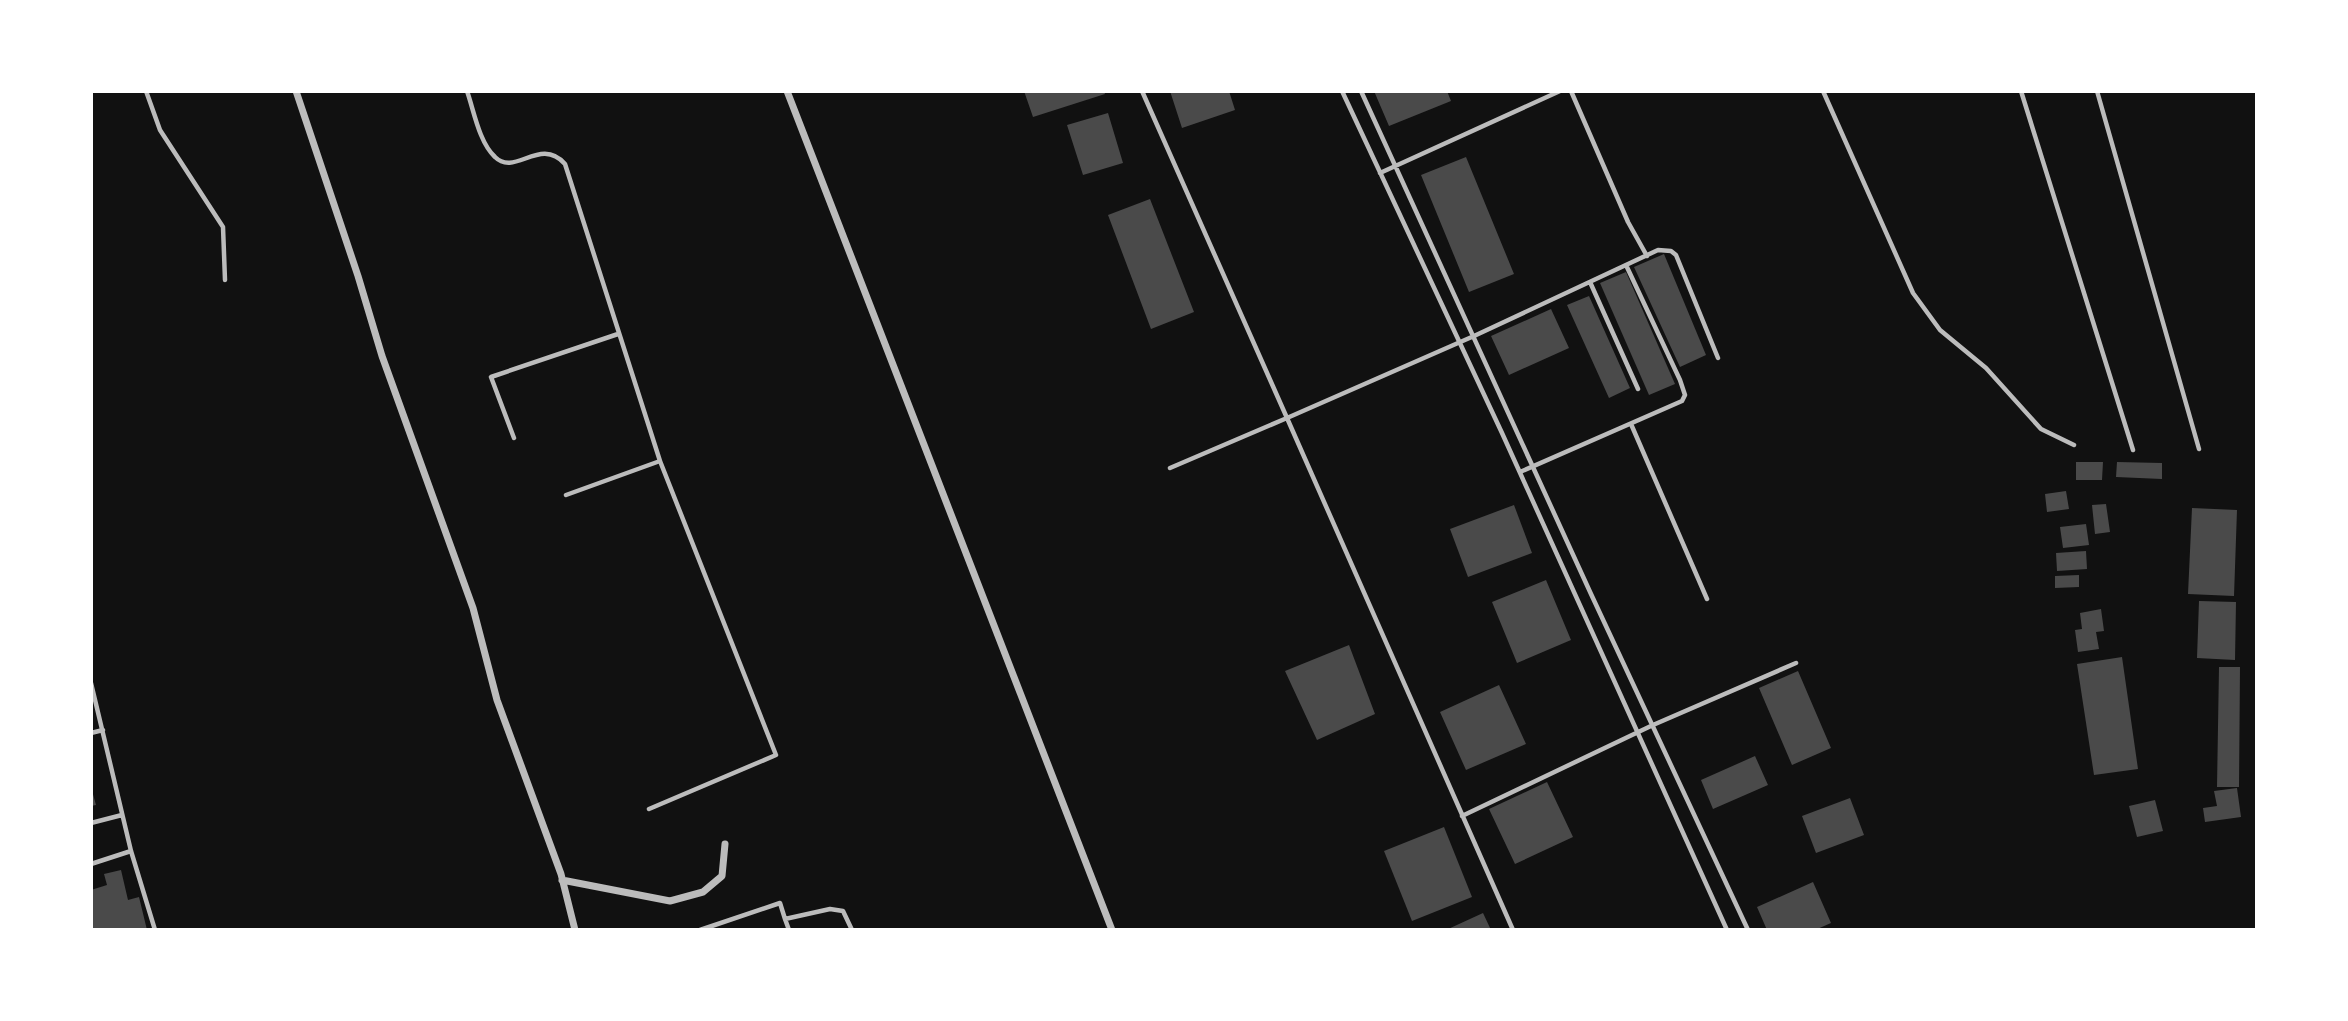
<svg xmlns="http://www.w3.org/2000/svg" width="2348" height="1021" font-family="'Archivo Narrow',sans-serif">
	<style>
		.building { fill: #4a4a4a }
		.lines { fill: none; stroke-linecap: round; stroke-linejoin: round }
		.service { stroke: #bcbcbc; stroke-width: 4.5 }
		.minor { stroke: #bcbcbc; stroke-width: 7 }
	</style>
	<rect width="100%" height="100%" fill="#111"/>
	<path class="building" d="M 1024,91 L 1104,91 L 1105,94 L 1033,117 Z
		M 1170,91 L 1229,91 L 1235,110 L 1182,128 Z
		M 1374,91 L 1447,91 L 1451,101 L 1389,126 Z
		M 1108,113 L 1123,163 L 1083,175 L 1067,125 Z
		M 1466,157 L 1514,274 L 1469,292 L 1421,175 Z
		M 1150,199 L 1194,312 L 1151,329 L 1108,215 Z
		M 1664,254 L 1706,355 L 1680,367 L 1634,267 Z
		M 1626,272 L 1675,384 L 1649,395 L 1600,283 Z
		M 1589,296 L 1630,388 L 1609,398 L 1567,305 Z
		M 1551,309 L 1569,348 L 1509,375 L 1491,336 Z
		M 2076,462 L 2103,462 L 2102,480 L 2076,480 Z
		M 2117,462 L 2162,463 L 2162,479 L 2116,477 Z
		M 2066,491 L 2069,509 L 2047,512 L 2045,494 Z
		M 2106,504 L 2110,532 L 2095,534 L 2092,505 Z
		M 1514,505 L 1532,553 L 1468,577 L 1450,529 Z
		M 2192,508 L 2237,510 L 2234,596 L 2188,594 Z
		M 2086,524 L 2089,545 L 2063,548 L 2060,527 Z
		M 2086,551 L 2087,569 L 2057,571 L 2056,553 Z
		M 2079,575 L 2079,587 L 2055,588 L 2055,576 Z
		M 1546,580 L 1571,640 L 1517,663 L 1492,602 Z
		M 2199,601 L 2236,602 L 2235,660 L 2197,658 Z
		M 2101,609 L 2104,631 L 2096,632 L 2099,649 L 2078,652 L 2075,630 L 2082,629 L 2080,613 Z
		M 1349,645 L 1375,714 L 1317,740 L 1285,671 Z
		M 2122,657 L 2138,769 L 2094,775 L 2077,664 Z
		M 2219,667 L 2240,667 L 2239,787 L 2217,787 Z
		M 1798,671 L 1831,748 L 1792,765 L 1759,688 Z
		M 1499,685 L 1526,744 L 1466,770 L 1440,712 Z
		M 1755,756 L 1768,785 L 1713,809 L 1701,780 Z
		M 1547,782 L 1573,837 L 1515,864 L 1489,809 Z
		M 91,787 L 96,805 L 91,806 Z
		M 2237,788 L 2241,817 L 2205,822 L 2203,808 L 2217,806 L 2214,791 Z
		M 1850,798 L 1864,835 L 1816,853 L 1802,816 Z
		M 2155,800 L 2163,831 L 2137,837 L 2129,806 Z
		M 1444,827 L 1472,897 L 1412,921 L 1384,851 Z
		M 121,870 L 128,900 L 139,897 L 147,930 L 91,930 L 91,890 L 107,885 L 104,874 Z
		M 1813,882 L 1831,923 L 1815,930 L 1767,930 L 1757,907 Z
		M 1483,913 L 1491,930 L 1446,930 Z"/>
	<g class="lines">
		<path class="service" d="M 146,91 L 160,130 L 223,227 L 225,280
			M 467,91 C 474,111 479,142 495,157 C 515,177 540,136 565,164 L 660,461 L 566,495
			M 1142,91 L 1287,418 L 1474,336 L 1658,250 L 1671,251 L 1676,255 L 1718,358
			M 1342,91 L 1502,433 L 1727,930
			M 1361,91 L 1591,594 L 1748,930
			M 1571,91 L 1628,222 L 1647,256
			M 1823,91 L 1913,293 L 1940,330 L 1986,368 L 2041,429 L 2074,445
			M 2021,91 L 2133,450
			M 2097,91 L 2199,449
			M 1380,173 L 1560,91
			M 1590,282 L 1638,389
			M 1631,424 L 1707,599
			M 514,438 L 491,377 L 618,334
			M 1170,468 L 1287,418 L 1513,930
			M 1520,472 L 1682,401 L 1685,395 L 1680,380 L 1626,265
			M 91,683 L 131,851 L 155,930
			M 91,733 L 103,730
			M 649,809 L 776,755 L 660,461
			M 1462,816 L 1653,725 L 1796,663
			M 91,823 L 122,815
			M 91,864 L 131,851
			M 785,919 L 789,930
			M 700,930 L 780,903 L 785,919 L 830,909 L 843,911 L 852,930"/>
		<path class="minor" d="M 296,91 L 358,276 L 382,356 L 473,608 L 497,700 L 561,874 L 575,930
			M 787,91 L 1112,930
			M 562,880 L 670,901 L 703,892 L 722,876 L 725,844"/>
	</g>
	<rect width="2348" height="1021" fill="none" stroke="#ffffff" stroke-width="186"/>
</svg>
